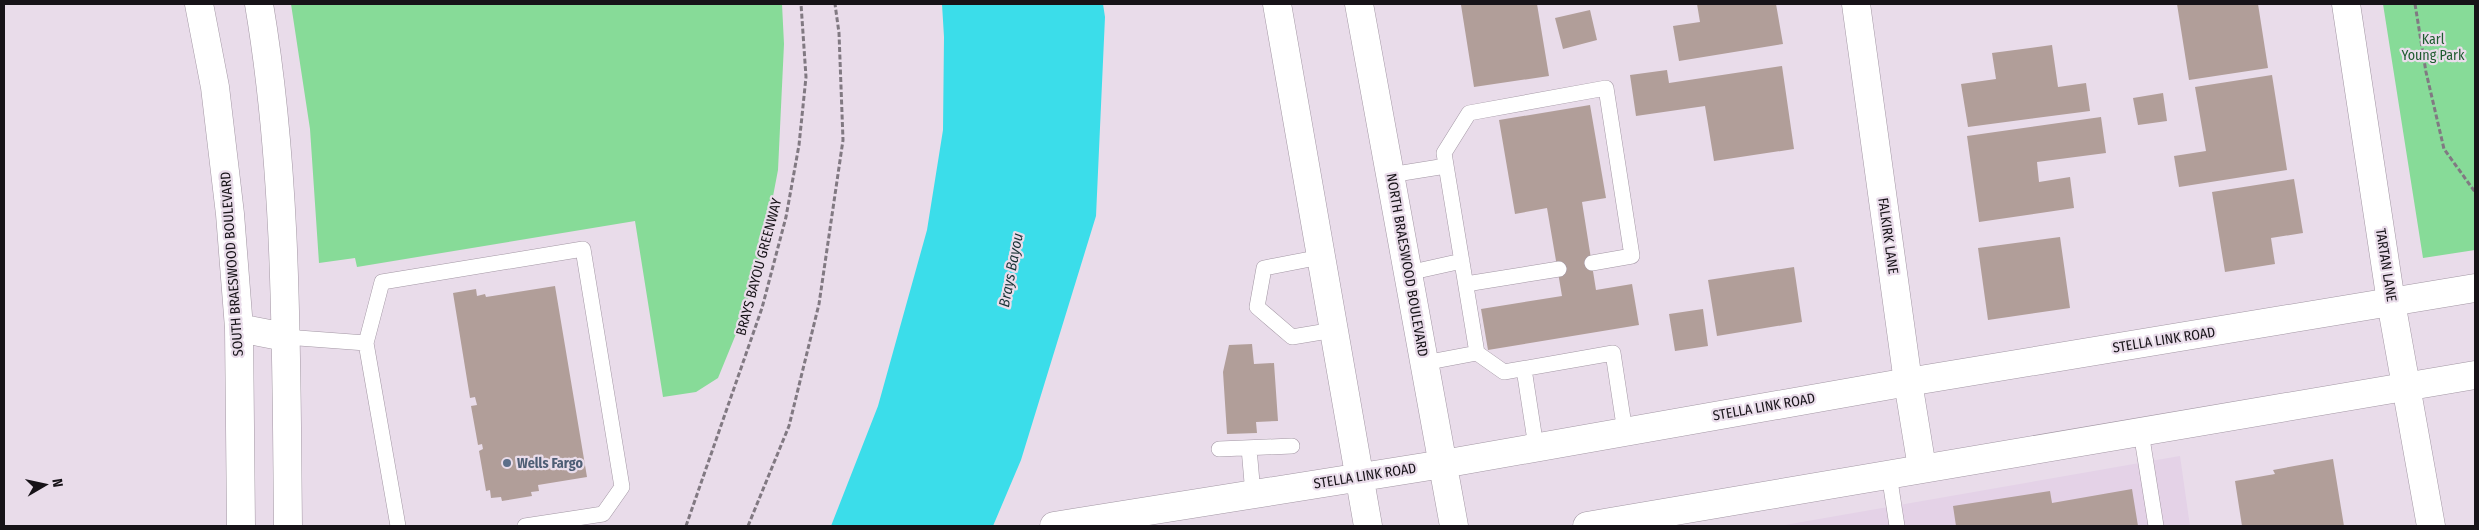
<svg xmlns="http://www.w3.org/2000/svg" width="2479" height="530" font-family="'Fira Sans Condensed',sans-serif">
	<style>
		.built { fill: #e4d2e7 }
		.green { fill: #87db98 }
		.water { fill: #3bddea }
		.building { fill: #b19e99 }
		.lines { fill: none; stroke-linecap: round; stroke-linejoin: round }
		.lane-casing { stroke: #a397a4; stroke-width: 16 }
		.street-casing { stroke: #a397a4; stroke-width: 29 }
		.secondary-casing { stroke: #a397a4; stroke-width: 29 }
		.path { stroke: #817982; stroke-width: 3; stroke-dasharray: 5 2.5; stroke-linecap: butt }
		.lane { stroke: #fff; stroke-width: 15 }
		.street { stroke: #fff; stroke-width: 28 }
		.secondary { stroke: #fff; stroke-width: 28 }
		.service-dot { fill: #5c6f8a; stroke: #e9dcea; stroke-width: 2 }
		.labels { text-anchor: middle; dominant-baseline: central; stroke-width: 4.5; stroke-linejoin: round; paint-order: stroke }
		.park-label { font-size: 14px; fill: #1f5c30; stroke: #e9dcea }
		.street-label { font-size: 14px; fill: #171318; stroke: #e9dcea }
		.service-label { font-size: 14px; font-weight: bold; fill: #4e5e75; stroke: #e9dcea; text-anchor: start }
		.water-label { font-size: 15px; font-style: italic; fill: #183234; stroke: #e9dcea }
	</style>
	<rect width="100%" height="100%" fill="#e9dcea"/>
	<path class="built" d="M 2180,456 L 2190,526 L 1779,526 Z"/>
	<path class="green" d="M 291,4 L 782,4 L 784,44 L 778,170 L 762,254 L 736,334 L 718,378 L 696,392 L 663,397 L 635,221 L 357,267 L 355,258 L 319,263 L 310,129 Z
		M 2383,4 L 2475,4 L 2475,250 L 2423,258 Z"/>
	<path class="water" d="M 942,4 L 1103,4 L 1105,17 L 1096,216 L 1021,460 L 993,526 L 831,526 L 878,406 L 927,230 L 943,130 L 944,37 Z"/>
	<path class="building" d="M 1471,4 L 1537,4 L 1549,76 L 1474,87 L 1461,5 Z
		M 1697,4 L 1776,4 L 1783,44 L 1679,61 L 1673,26 L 1700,22 Z
		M 2177,4 L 2258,4 L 2268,68 L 2189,80 Z
		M 1590,10 L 1597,40 L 1563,49 L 1555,18 Z
		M 2052,45 L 2058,87 L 2086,83 L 2090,111 L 1968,127 L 1961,84 L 1996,79 L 1992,53 Z
		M 1782,66 L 1794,149 L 1714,161 L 1705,106 L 1636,116 L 1630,75 L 1667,70 L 1669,83 Z
		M 2272,75 L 2287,170 L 2179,187 L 2174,156 L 2206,151 L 2195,87 Z
		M 2163,93 L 2167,121 L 2138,125 L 2133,98 Z
		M 1590,105 L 1606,198 L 1582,202 L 1596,290 L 1632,284 L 1639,325 L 1488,350 L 1481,309 L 1562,296 L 1547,208 L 1515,214 L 1499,120 Z
		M 2101,117 L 2106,153 L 2037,162 L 2039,182 L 2070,177 L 2074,208 L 1979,222 L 1967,136 Z
		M 2294,179 L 2303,233 L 2271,238 L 2275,264 L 2225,272 L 2212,192 Z
		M 2060,237 L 2070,308 L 1988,320 L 1978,248 Z
		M 1794,267 L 1802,322 L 1717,336 L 1708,280 Z
		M 555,286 L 587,477 L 538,485 L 539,491 L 531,492 L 532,496 L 502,501 L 501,497 L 491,498 L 490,490 L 486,491 L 479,451 L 483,449 L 482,444 L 478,445 L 471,406 L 477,405 L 475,397 L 470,398 L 453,293 L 476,289 L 477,296 L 485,294 L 486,297 Z
		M 1703,309 L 1708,346 L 1675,351 L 1669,314 Z
		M 1252,344 L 1254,364 L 1274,363 L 1278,421 L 1256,422 L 1257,433 L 1227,434 L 1223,372 L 1229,345 Z
		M 2333,459 L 2344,526 L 2242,526 L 2235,481 L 2275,474 L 2273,470 Z
		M 2132,489 L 2138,526 L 1956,526 L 1953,506 L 2050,491 L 2052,503 Z"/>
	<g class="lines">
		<defs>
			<path id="lane" d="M 1390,175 L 1446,166
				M 1321,257 L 1264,268 L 1257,307 L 1292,337 L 1334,330
				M 1592,263 L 1632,256 L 1606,88 L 1469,113 L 1444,153 L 1477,353 L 1504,372 L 1613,353 L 1625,432
				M 1408,273 L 1462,261
				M 1466,284 L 1559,269
				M 285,337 L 366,343
				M 1424,363 L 1477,353
				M 1524,369 L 1536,447
				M 2141,432 L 2156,526
				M 1249,448 L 1253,494
				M 1219,449 L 1292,446
				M 1889,474 L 1897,526
				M 398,526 L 366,343 L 382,282 L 583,249 L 622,487 L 603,514 L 525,526"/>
			<path id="street" d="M 1856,4 L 1908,382 L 1922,468
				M 2346,4 L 2391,302 L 2431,526"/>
			<path id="secondary" d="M 199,4 L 215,87 L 230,214 L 239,328 L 241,526
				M 259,4 C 288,176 286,352 288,526
				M 1277,4 L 1368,526
				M 1359,4 L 1454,526
				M 239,328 L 285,337
				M 1054,526 L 1443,464 L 1908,382 L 2475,288
				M 1587,526 L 2475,375"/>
		</defs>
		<use href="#lane" class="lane-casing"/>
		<use href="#street" class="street-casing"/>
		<use href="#secondary" class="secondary-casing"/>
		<path class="path" d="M 2415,4 L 2426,72 L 2444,149 L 2475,192
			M 686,526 L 762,308 L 786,217 L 799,145 L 806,77 L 801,4
			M 748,526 L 789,426 L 819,304 L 843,140 L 839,33 L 835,4"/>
		<use href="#lane" class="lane"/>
		<use href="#street" class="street"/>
		<use href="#secondary" class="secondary"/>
	</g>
	<circle class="service-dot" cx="507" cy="463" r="5"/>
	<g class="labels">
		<g class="park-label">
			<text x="2433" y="39">Karl<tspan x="2433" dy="16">Young Park</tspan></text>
		</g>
		<g class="street-label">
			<text transform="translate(1888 236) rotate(82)">FALKIRK LANE</text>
			<text transform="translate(232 264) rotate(-94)">SOUTH BRAESWOOD BOULEVARD</text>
			<text transform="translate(1407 265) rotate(80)">NORTH BRAESWOOD BOULEVARD</text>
			<text transform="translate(2386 265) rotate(81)">TARTAN LANE</text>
			<text transform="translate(759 267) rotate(-75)">BRAYS BAYOU GREENWAY</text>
			<text transform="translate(2164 340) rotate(-9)">STELLA LINK ROAD</text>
			<text transform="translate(1764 407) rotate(-10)">STELLA LINK ROAD</text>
			<text transform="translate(1365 476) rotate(-9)">STELLA LINK ROAD</text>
		</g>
		<g class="service-label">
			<text x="517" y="463">Wells Fargo</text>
		</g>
		<g class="water-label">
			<text transform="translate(1011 270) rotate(-79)">Brays Bayou</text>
		</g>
	</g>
	<rect width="2479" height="530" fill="none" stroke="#171318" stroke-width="10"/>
	<g transform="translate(45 485) rotate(81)" stroke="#e9dcea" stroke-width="4" paint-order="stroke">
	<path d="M0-4L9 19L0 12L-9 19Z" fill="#171318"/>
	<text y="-8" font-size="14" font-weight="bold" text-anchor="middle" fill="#171318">N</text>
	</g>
</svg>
